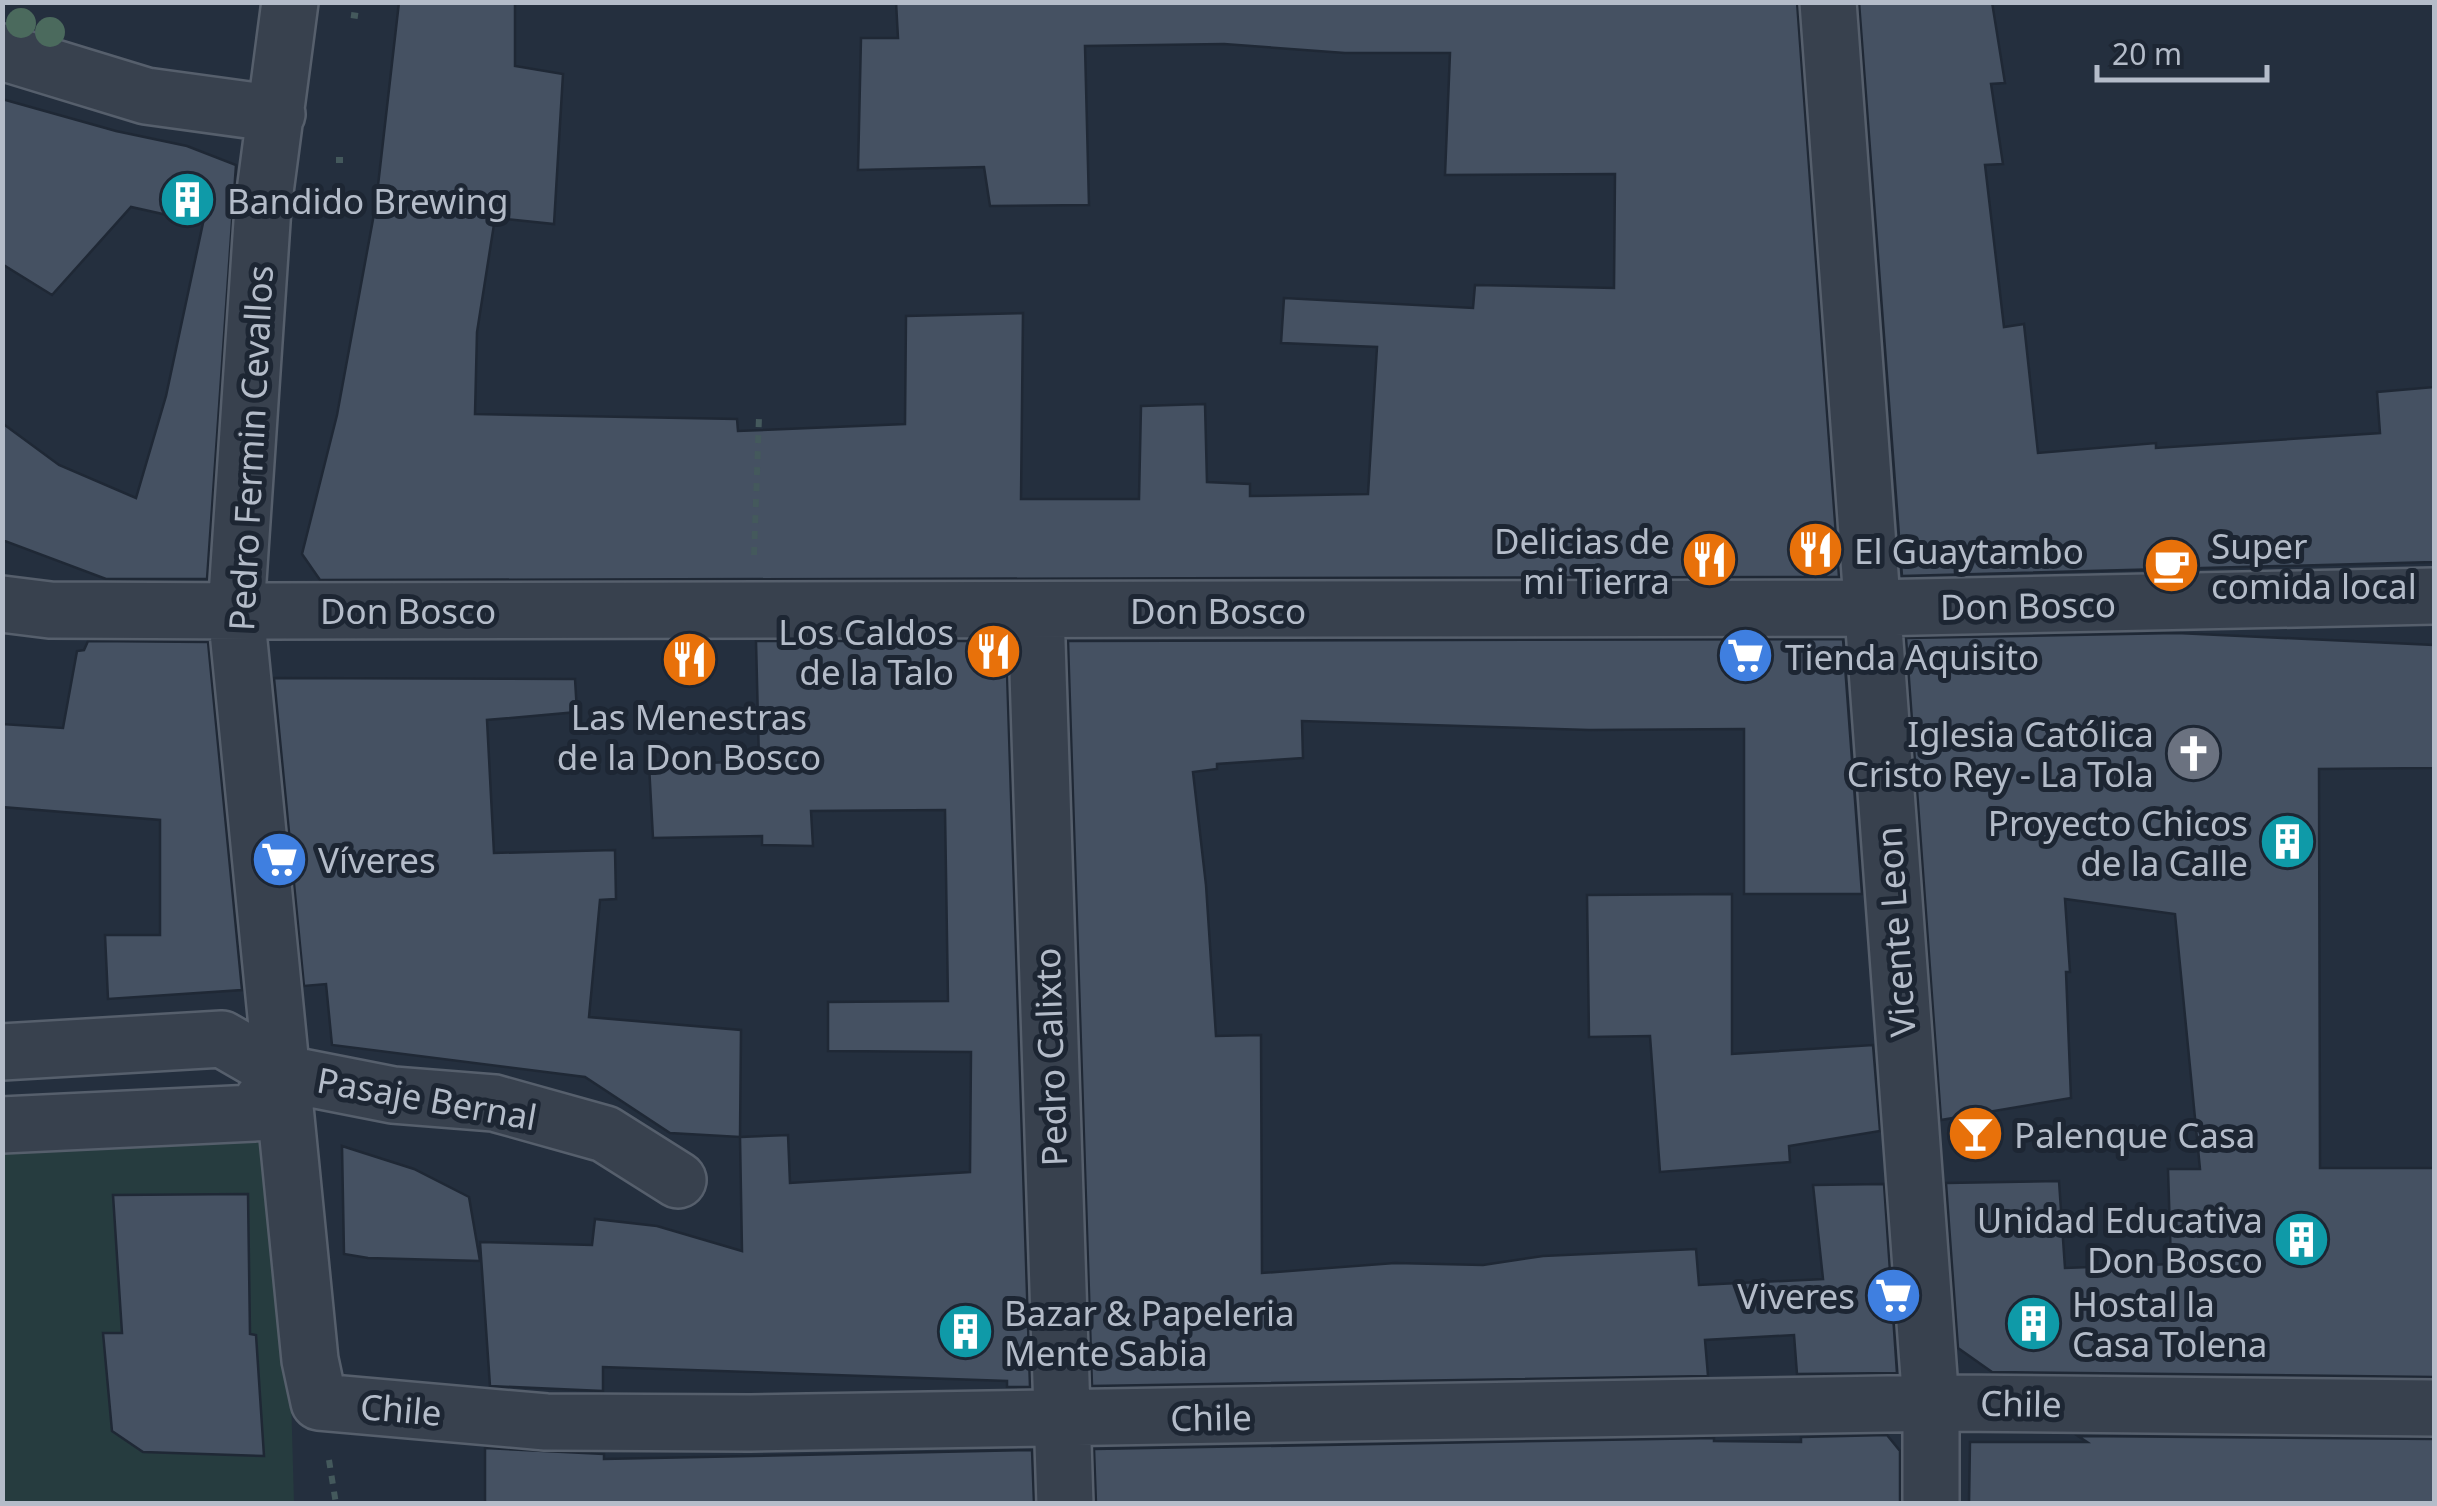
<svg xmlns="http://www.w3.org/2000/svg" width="2437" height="1506" font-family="'Noto Sans',sans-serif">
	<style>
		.grass { fill: #263c3f }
		.building { fill: #455162; stroke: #1f2835; stroke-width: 2.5 }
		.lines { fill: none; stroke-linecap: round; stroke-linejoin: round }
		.minor-casing { stroke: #565f6c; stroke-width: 60 }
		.path { stroke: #44595c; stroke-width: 6; stroke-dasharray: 8 8; stroke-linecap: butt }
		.minor { stroke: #38414e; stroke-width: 55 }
		.tree { fill: #4b6a5d }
		.labels { text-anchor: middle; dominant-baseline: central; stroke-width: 10; stroke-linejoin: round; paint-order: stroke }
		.poi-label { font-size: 35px; fill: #b4bcc9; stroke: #1d2633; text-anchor: start }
		.street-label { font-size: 35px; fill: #b4bcc9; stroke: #1d2633 }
	</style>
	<rect width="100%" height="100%" fill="#242f3e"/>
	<path class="grass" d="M 284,1141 L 294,1503 L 3,1503 L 2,1153 Z"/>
	<path class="building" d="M 399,2 L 515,2 L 515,66 L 563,74 L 554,224 L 495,218 L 477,332 L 475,414 L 737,419 L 738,431 L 905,424 L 906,316 L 1023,313 L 1021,499 L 1139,499 L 1141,406 L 1205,404 L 1207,482 L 1250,484 L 1250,496 L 1368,494 L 1377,347 L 1281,343 L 1284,298 L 1473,308 L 1475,285 L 1614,288 L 1615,174 L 1445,175 L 1450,53 L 1345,53 L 1224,44 L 1085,46 L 1089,205 L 990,206 L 984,167 L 858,170 L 861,38 L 898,38 L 896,2 L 1797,2 L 1839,577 L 320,580 L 302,554 L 337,415 L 376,203 Z
		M 1859,2 L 1992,2 L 2005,83 L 1991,84 L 2003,164 L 1985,165 L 2004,327 L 2024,324 L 2038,453 L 2156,443 L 2156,448 L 2380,433 L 2377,392 L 2434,387 L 2434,562 L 1902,576 Z
		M 2,99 L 116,131 L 187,146 L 236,165 L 207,579 L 106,579 L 2,540 L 2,423 L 59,465 L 136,498 L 166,396 L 203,223 L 131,207 L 52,295 L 2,264 Z
		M 2177,633 L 2434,645 L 2434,768 L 2319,769 L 2320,1168 L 2434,1168 L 2434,1377 L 1992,1372 L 1958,1348 L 1946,1183 L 2059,1181 L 2065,1268 L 2171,1264 L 2168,1169 L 2200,1169 L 2175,914 L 2065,899 L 2070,972 L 2066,972 L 2071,1098 L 1941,1120 L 1906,638 Z
		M 1843,639 L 1862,894 L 1744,894 L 1744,729 L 1589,730 L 1302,721 L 1303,758 L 1217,764 L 1217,769 L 1193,772 L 1206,885 L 1216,1036 L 1261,1035 L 1262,1273 L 1395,1263 L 1483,1265 L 1543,1256 L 1696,1249 L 1699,1285 L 1823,1279 L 1813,1185 L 1884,1184 L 1897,1373 L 1797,1374 L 1794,1335 L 1705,1340 L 1708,1376 L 1092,1386 L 1068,641 Z
		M 88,641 L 208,642 L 242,990 L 108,999 L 105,935 L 160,935 L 160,820 L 2,807 L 2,724 L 63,728 L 77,651 L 84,650 Z
		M 756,641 L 1006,641 L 1030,1387 L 1007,1387 L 1007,1381 L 603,1367 L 603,1391 L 490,1386 L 480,1242 L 592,1245 L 595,1219 L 657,1226 L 742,1251 L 740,1137 L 788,1135 L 790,1183 L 970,1172 L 971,1052 L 828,1051 L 828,1002 L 948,1001 L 945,810 L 811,811 L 813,846 L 762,845 L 762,836 L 653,838 L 649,765 L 759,761 Z
		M 274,678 L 575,679 L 577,712 L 487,720 L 494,853 L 615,850 L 616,899 L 600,900 L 589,1017 L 741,1030 L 740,1137 L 670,1133 L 585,1077 L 332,1045 L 326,984 L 304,986 Z
		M 1732,894 L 1732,1054 L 1873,1045 L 1880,1131 L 1789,1146 L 1790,1162 L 1660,1172 L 1650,1036 L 1589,1037 L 1587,895 Z
		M 342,1146 L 414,1169 L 469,1197 L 480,1261 L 368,1258 L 344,1254 Z
		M 248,1194 L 250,1334 L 256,1335 L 264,1456 L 143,1452 L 112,1431 L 103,1333 L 122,1333 L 113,1195 Z
		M 1887,1435 L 1900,1451 L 1900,1504 L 1096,1504 L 1094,1449 L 1714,1438 L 1714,1441 L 1801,1442 L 1801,1437 Z
		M 2078,1436 L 2434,1439 L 2434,1504 L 1969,1504 L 1970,1442 L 2087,1442 Z
		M 485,1448 L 604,1454 L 604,1459 L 1032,1450 L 1034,1504 L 485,1504 Z"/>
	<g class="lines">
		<defs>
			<path id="minor" d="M 290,2 L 263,207 L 236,611 L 310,1360 L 319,1402 L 546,1422 L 750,1423 L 1950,1403 L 2434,1408
				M 1828,2 L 1931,1404 L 1931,1504
				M 2,52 L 146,96 L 277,114
				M 2,604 L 50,610 L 265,611 L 1871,608 L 2434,596
				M 1036,611 L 1065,1504
				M 2,1052 L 222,1039 L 281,1073 L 393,1095 L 494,1103 L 605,1134 L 678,1180
				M 2,1125 L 254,1113 L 281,1073"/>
		</defs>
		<use href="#minor" class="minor-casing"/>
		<path class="path" d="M 351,15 L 358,16
			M 336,160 L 343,160
			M 754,555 L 759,417
			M 329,1460 L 336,1504"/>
		<use href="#minor" class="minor"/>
	</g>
	<g class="tree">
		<circle cx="21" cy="23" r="15"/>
		<circle cx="50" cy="32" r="15"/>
	</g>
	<defs>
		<symbol id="building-disc" viewBox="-11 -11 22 22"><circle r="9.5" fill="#0f9aa8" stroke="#1d2633"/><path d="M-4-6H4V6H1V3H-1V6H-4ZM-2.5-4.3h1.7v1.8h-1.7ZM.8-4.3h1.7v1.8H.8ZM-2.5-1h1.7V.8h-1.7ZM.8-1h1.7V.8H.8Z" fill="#fff"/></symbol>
		<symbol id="restaurant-disc" viewBox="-11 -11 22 22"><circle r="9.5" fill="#e8710a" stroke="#1d2633"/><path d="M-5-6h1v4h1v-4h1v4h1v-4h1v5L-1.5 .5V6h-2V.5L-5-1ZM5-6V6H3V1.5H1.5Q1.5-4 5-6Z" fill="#fff"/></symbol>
		<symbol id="cafe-disc" viewBox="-11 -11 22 22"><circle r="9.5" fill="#e8710a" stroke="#1d2633"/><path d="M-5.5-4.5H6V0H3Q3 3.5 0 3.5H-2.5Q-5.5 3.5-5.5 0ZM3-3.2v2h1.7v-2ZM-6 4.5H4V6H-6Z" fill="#fff"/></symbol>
		<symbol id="supermarket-disc" viewBox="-11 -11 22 22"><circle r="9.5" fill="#3f7fe0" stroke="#1d2633"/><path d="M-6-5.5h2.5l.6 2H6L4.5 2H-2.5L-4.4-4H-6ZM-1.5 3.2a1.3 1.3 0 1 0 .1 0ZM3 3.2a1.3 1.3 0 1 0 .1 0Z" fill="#fff"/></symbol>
		<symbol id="church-disc" viewBox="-11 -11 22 22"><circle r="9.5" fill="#6b7280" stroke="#1d2633"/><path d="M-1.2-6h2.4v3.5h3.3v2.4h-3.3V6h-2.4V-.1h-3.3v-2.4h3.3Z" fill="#fff"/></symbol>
		<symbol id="bar-disc" viewBox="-11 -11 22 22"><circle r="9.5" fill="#e8710a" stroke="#1d2633"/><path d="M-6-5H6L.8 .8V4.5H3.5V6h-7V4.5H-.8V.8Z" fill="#fff"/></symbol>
	</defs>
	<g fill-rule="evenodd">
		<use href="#building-disc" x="156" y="168" width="63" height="63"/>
		<use href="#restaurant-disc" x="1784" y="518" width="63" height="63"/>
		<use href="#restaurant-disc" x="1678" y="528" width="63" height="63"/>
		<use href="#cafe-disc" x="2140" y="534" width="63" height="63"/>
		<use href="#restaurant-disc" x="962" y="620" width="63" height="63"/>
		<use href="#supermarket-disc" x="1714" y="624" width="63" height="63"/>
		<use href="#restaurant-disc" x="658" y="628" width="63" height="63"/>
		<use href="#church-disc" x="2162" y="722" width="63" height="63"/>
		<use href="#building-disc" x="2256" y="810" width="63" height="63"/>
		<use href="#supermarket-disc" x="248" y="828" width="63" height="63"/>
		<use href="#bar-disc" x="1944" y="1102" width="63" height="63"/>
		<use href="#building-disc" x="2270" y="1208" width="63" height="63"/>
		<use href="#supermarket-disc" x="1862" y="1264" width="63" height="63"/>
		<use href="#building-disc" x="2002" y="1292" width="63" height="63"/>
		<use href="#building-disc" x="934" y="1300" width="63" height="63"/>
	</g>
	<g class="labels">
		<g class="poi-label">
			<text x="227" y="200">Bandido Brewing</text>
			<text x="1670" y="540" text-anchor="end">Delicias de<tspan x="1670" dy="40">mi Tierra</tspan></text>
			<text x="2211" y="545">Super<tspan x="2211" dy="40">comida local</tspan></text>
			<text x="1854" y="550">El Guaytambo</text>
			<text x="954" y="631" text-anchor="end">Los Caldos<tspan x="954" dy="40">de la Talo</tspan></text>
			<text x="1785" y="656">Tienda Aquisito</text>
			<text x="689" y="716" text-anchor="middle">Las Menestras<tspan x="689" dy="40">de la Don Bosco</tspan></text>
			<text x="2154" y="733" text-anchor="end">Iglesia Católica<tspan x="2154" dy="40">Cristo Rey - La Tola</tspan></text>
			<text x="2248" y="822" text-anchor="end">Proyecto Chicos<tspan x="2248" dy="40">de la Calle</tspan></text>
			<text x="318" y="859">Víveres</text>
			<text x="2014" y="1134">Palenque Casa</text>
			<text x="2263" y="1219" text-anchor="end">Unidad Educativa<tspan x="2263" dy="40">Don Bosco</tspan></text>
			<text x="1855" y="1295" text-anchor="end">Viveres</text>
			<text x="2072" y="1303">Hostal la<tspan x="2072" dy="40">Casa Tolena</tspan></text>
			<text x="1004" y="1312">Bazar &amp; Papeleria<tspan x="1004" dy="40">Mente Sabia</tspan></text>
		</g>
		<g class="street-label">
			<text transform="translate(250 448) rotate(-87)">Pedro Fermin Cevallos</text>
			<text transform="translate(2028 605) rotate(-1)">Don Bosco</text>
			<text x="408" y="610">Don Bosco</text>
			<text x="1218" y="610">Don Bosco</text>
			<text transform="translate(1895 932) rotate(-94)">Vicente Leon</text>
			<text transform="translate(1050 1057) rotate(-92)">Pedro Calixto</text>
			<text transform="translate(427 1098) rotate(10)">Pasaje Bernal</text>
			<text transform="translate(2021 1403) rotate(1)">Chile</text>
			<text transform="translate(401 1409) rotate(5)">Chile</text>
			<text transform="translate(1211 1417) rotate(-1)">Chile</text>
		</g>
	</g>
	<rect width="2437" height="1506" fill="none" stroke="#b4bcc9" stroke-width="10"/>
	<path d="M2097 65v15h170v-15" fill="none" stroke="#b4bcc9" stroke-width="5"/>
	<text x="2112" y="65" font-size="30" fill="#b4bcc9" stroke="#1d2633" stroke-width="8" paint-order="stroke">20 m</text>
</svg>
